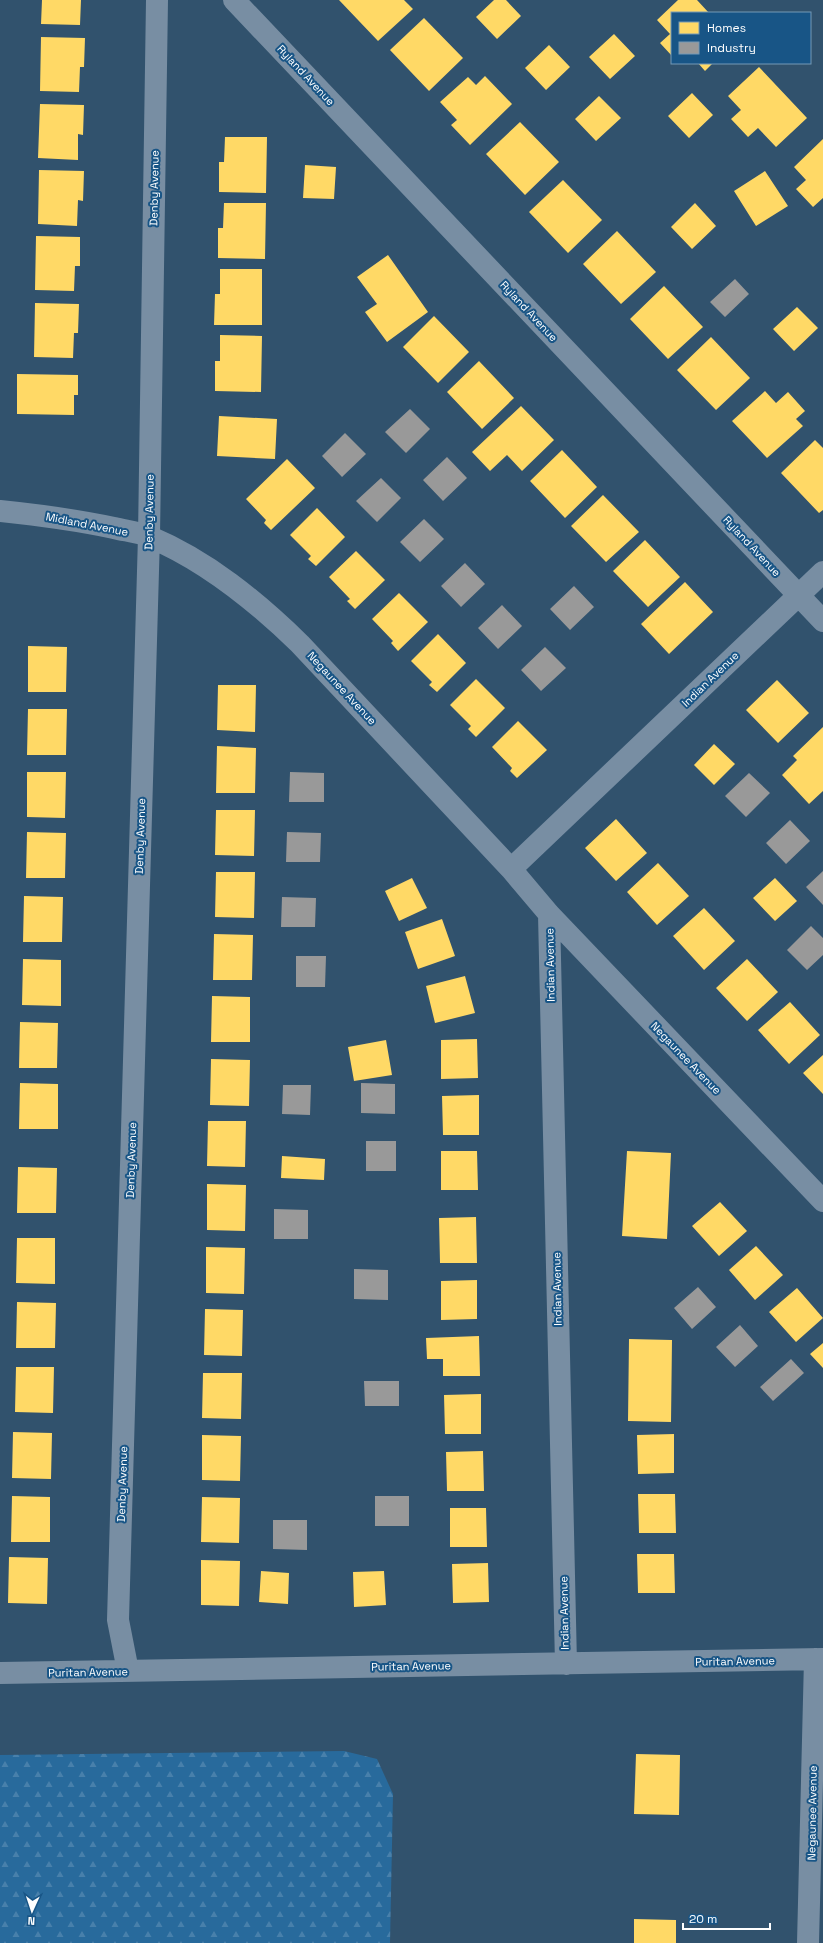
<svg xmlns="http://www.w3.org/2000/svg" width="823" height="1943" font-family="'Space Grotesk',sans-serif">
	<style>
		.forest { fill: url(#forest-firs) }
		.homes { fill: #ffd966 }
		.industry { fill: #999 }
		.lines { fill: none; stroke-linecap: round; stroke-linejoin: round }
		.minor { stroke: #788ea3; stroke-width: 22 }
		.labels { text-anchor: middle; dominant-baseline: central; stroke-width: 4; stroke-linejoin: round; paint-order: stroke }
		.street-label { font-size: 11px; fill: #fff; stroke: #185586 }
	</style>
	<defs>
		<pattern id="forest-firs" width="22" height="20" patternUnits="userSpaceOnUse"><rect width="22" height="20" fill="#286a9c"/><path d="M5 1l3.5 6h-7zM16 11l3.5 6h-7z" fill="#4880ab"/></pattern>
	</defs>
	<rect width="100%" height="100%" fill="#31526d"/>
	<path class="forest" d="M 344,1751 L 377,1759 L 393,1794 L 390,1943 L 0,1943 L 0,1755 Z"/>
	<path class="homes" d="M 42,0 L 81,0 L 80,25 L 41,24 Z
		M 339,0 L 404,0 L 413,9 L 378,41 Z
		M 494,0 L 506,0 L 521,16 L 497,39 L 476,17 Z
		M 678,0 L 697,0 L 709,13 L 672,13 L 672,56 L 660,43 L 670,34 L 657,20 Z
		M 424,18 L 463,58 L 429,91 L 390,50 Z
		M 614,34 L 635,56 L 610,79 L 589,57 Z
		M 41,37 L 85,38 L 84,67 L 80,67 L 79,92 L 40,91 Z
		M 549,45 L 570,67 L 546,90 L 525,68 Z
		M 698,63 L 713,63 L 705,71 Z
		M 759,67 L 807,118 L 776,147 L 758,128 L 748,137 L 731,119 L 741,110 L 728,96 Z
		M 485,76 L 512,104 L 470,145 L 451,125 L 457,120 L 440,102 L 468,77 L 476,85 Z
		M 692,93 L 713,115 L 689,138 L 668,116 Z
		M 599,96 L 621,118 L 596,141 L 575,119 Z
		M 40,104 L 84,105 L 83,135 L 78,134 L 78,160 L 38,158 Z
		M 520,122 L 559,162 L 525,195 L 486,154 Z
		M 225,137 L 267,137 L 266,193 L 219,192 L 219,162 L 224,162 Z
		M 823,139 L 823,198 L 813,207 L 796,189 L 806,180 L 794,167 Z
		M 305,165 L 336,167 L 334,199 L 303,198 Z
		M 39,170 L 84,171 L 83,201 L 78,200 L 77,226 L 38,224 Z
		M 765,171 L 788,206 L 756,226 L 734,191 Z
		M 563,180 L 602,220 L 568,253 L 529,212 Z
		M 224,203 L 266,203 L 265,259 L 218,258 L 218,228 L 223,228 Z
		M 695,203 L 716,226 L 692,249 L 671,227 Z
		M 617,231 L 656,272 L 621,304 L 583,264 Z
		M 36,236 L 80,237 L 80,266 L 75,266 L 74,291 L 35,290 Z
		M 388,255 L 428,312 L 387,342 L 365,312 L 377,304 L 357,277 Z
		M 220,269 L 262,269 L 262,325 L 214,325 L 215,294 L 220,294 Z
		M 664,286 L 703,327 L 668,359 L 630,319 Z
		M 35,303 L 79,304 L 78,333 L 74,333 L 73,358 L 34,357 Z
		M 797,307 L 818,328 L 794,351 L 773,329 Z
		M 434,316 L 469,352 L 438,383 L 403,347 Z
		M 220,335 L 262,336 L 261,392 L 215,391 L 215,361 L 220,361 Z
		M 711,337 L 750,378 L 716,410 L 677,370 Z
		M 479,361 L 514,398 L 482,429 L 447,392 Z
		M 17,374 L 78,375 L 78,395 L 74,395 L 74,415 L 17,414 Z
		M 765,391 L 776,403 L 788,392 L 805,411 L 796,419 L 803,426 L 767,458 L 732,421 Z
		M 521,406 L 554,440 L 522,471 L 507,455 L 490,471 L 472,452 Z
		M 219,416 L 277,419 L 275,459 L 217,456 Z
		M 815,440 L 823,448 L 823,510 L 819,513 L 781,473 Z
		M 562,450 L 597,487 L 565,518 L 530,481 Z
		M 287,459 L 315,488 L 271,530 L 264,523 L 266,520 L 246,499 Z
		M 603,495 L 639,532 L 606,562 L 571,526 Z
		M 317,508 L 345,537 L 316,566 L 308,559 L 311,556 L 290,535 Z
		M 645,540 L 680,577 L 648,607 L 613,571 Z
		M 356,551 L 385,580 L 355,609 L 347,601 L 350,599 L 329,577 Z
		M 685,582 L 713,612 L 669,654 L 641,624 Z
		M 399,593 L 428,622 L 398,651 L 391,643 L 393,641 L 372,619 Z
		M 438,634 L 466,663 L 437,692 L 429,685 L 432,682 L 411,661 Z
		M 28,646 L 67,647 L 66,692 L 28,692 Z
		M 476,679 L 505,708 L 476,737 L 468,729 L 471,726 L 450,705 Z
		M 777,680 L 809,713 L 778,743 L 746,710 Z
		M 218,685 L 256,685 L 255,732 L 217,730 Z
		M 28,709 L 67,709 L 66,755 L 27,755 Z
		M 518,721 L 547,750 L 517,778 L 510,771 L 512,768 L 492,747 Z
		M 823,727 L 823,791 L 809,804 L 782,775 L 797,760 L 793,756 Z
		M 714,744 L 735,764 L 714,785 L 694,765 Z
		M 217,746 L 256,748 L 255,793 L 216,793 Z
		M 27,772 L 66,772 L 65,818 L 27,817 Z
		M 216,810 L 255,810 L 254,856 L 215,855 Z
		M 616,819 L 647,853 L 616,881 L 585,848 Z
		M 27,832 L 66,833 L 65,878 L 26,878 Z
		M 658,863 L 689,896 L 657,925 L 627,892 Z
		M 216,872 L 255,872 L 254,918 L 215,917 Z
		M 412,878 L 427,908 L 399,921 L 385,891 Z
		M 775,878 L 797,901 L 775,921 L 753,898 Z
		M 24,896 L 63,897 L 62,942 L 23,942 Z
		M 704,908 L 735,941 L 704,970 L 673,936 Z
		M 442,919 L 455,956 L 418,969 L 405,932 Z
		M 214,934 L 253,935 L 252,980 L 213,980 Z
		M 23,959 L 61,960 L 61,1006 L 22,1005 Z
		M 747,959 L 778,992 L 747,1021 L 716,988 Z
		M 465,976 L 475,1013 L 435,1023 L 426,986 Z
		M 212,996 L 250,997 L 250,1042 L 211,1042 Z
		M 790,1002 L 820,1035 L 789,1064 L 758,1030 Z
		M 20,1022 L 58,1023 L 57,1068 L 19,1068 Z
		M 477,1039 L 478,1078 L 441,1079 L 441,1040 Z
		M 386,1040 L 392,1075 L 354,1081 L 348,1047 Z
		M 823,1055 L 823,1094 L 803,1073 Z
		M 211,1059 L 250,1060 L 249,1106 L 210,1105 Z
		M 20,1083 L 58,1084 L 58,1129 L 19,1129 Z
		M 479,1095 L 479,1135 L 443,1135 L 442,1096 Z
		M 208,1121 L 246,1121 L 245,1167 L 207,1166 Z
		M 441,1151 L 477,1151 L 478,1190 L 441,1190 Z
		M 627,1151 L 671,1153 L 667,1239 L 622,1236 Z
		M 282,1156 L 325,1159 L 324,1180 L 281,1178 Z
		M 18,1167 L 57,1168 L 56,1213 L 17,1213 Z
		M 207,1184 L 246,1185 L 245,1231 L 207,1230 Z
		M 720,1202 L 747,1231 L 719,1256 L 692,1226 Z
		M 476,1217 L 477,1263 L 440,1263 L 439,1218 Z
		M 17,1238 L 55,1238 L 55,1284 L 16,1283 Z
		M 756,1246 L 783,1275 L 755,1300 L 729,1270 Z
		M 206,1247 L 245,1248 L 244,1294 L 206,1293 Z
		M 477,1280 L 477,1319 L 441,1320 L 441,1281 Z
		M 797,1288 L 823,1318 L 796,1342 L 769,1312 Z
		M 17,1302 L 56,1303 L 55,1348 L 16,1348 Z
		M 205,1309 L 243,1310 L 242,1356 L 204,1355 Z
		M 479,1336 L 480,1376 L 443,1376 L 443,1359 L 427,1359 L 426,1338 Z
		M 629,1339 L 672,1340 L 671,1422 L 628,1421 Z
		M 823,1343 L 823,1368 L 810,1354 Z
		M 16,1367 L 54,1367 L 53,1413 L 15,1412 Z
		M 203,1373 L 242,1373 L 241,1419 L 202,1418 Z
		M 481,1394 L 481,1434 L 445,1434 L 444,1395 Z
		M 13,1432 L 52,1433 L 51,1479 L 12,1478 Z
		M 674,1434 L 674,1473 L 638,1474 L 637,1435 Z
		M 202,1435 L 241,1436 L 240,1481 L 202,1480 Z
		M 483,1451 L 484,1491 L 447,1491 L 446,1452 Z
		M 638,1494 L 675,1494 L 676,1533 L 639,1533 Z
		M 12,1496 L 50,1497 L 50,1542 L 11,1542 Z
		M 202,1497 L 240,1498 L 239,1543 L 201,1542 Z
		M 450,1508 L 486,1508 L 487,1547 L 450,1547 Z
		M 637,1554 L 674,1554 L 675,1593 L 638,1593 Z
		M 9,1557 L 48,1558 L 47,1604 L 8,1603 Z
		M 201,1560 L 240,1561 L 239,1606 L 201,1605 Z
		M 488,1563 L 489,1602 L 453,1603 L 452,1564 Z
		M 261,1571 L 289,1573 L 288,1604 L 259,1602 Z
		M 384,1571 L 386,1605 L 354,1607 L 353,1572 Z
		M 636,1754 L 680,1755 L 679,1815 L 634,1814 Z
		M 634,1919 L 676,1920 L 676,1943 L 634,1943 Z"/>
	<path class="industry" d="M 735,279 L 749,294 L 725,317 L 710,302 Z
		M 410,409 L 430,429 L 406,453 L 385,432 Z
		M 345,433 L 366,454 L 342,477 L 322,456 Z
		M 447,457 L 467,478 L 443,501 L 423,480 Z
		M 381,478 L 401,498 L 377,522 L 356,501 Z
		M 424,519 L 444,539 L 420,562 L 400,542 Z
		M 465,563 L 485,584 L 461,607 L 441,586 Z
		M 574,586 L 594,607 L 570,630 L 550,609 Z
		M 502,605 L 522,626 L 498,649 L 478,628 Z
		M 545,647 L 566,668 L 541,691 L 521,670 Z
		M 290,772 L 324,773 L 324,802 L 289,802 Z
		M 749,773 L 770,793 L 746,817 L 725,796 Z
		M 790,820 L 810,841 L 786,864 L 766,843 Z
		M 287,832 L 321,833 L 320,862 L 286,862 Z
		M 823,871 L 823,905 L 806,887 Z
		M 282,897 L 316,898 L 315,927 L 281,927 Z
		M 811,926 L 823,938 L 823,955 L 807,970 L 787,950 Z
		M 296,956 L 326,956 L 325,987 L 296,987 Z
		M 361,1083 L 395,1084 L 395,1114 L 361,1113 Z
		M 283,1085 L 311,1085 L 310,1115 L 282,1114 Z
		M 366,1141 L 396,1141 L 396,1171 L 366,1171 Z
		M 274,1209 L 308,1210 L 308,1239 L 274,1239 Z
		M 354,1269 L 388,1270 L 388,1300 L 354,1299 Z
		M 698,1287 L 716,1307 L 692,1329 L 674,1308 Z
		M 740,1325 L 758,1346 L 735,1367 L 716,1347 Z
		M 791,1359 L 804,1373 L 773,1401 L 760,1387 Z
		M 364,1381 L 399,1381 L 399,1406 L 365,1406 Z
		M 375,1496 L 409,1496 L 409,1526 L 375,1526 Z
		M 273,1520 L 307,1520 L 307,1550 L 273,1549 Z"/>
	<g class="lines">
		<path class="minor" d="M 234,0 L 823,621
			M 0,511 C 39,515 76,520 114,528 C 126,531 139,532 150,537 C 207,561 256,601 300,644 L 511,869 L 549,914 L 823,1201
			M 511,869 L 823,572
			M 549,914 L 566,1664
			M 128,1671 L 118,1620 L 149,536 L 157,0
			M 0,1673 L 823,1659
			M 808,1943 L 815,1659"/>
	</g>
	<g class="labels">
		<g class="street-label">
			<text transform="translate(306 75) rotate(47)">Ryland Avenue</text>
			<text transform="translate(154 188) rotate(-89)">Denby Avenue</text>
			<text transform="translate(529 311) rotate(47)">Ryland Avenue</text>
			<text transform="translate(149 512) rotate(-89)">Denby Avenue</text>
			<text transform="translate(87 524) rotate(11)">Midland Avenue</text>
			<text transform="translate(752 546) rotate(47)">Ryland Avenue</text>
			<text transform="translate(710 679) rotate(-44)">Indian Avenue</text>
			<text transform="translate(342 688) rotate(47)">Negaunee Avenue</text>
			<text transform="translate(140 836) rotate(-88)">Denby Avenue</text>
			<text transform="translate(550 965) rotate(-91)">Indian Avenue</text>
			<text transform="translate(686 1058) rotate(46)">Negaunee Avenue</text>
			<text transform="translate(131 1160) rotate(-88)">Denby Avenue</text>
			<text transform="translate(557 1289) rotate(-91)">Indian Avenue</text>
			<text transform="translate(122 1484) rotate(-88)">Denby Avenue</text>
			<text transform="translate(564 1613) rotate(-91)">Indian Avenue</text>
			<text transform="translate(735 1661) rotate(-1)">Puritan Avenue</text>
			<text transform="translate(411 1666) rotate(-1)">Puritan Avenue</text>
			<text transform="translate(88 1672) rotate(-1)">Puritan Avenue</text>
			<text transform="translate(812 1813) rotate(-89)">Negaunee Avenue</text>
		</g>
	</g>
	<rect x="671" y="12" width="140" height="52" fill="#185586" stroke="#7499b6"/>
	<rect x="679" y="22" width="20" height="12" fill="#ffd966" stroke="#7499b6"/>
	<text x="707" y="32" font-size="12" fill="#ffffff">Homes</text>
	<rect x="679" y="42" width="20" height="12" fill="#999999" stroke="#7499b6"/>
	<text x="707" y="52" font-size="12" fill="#ffffff">Industry</text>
	<g transform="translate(32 1911) rotate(183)" stroke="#185586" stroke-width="3" paint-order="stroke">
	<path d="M0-3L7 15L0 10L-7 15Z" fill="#ffffff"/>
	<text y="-6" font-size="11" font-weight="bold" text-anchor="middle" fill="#ffffff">N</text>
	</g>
	<path d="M683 1923v6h87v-6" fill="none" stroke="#ffffff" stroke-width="2"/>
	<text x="689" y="1923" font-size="12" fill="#ffffff" stroke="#185586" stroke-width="3" paint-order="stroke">20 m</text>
</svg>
